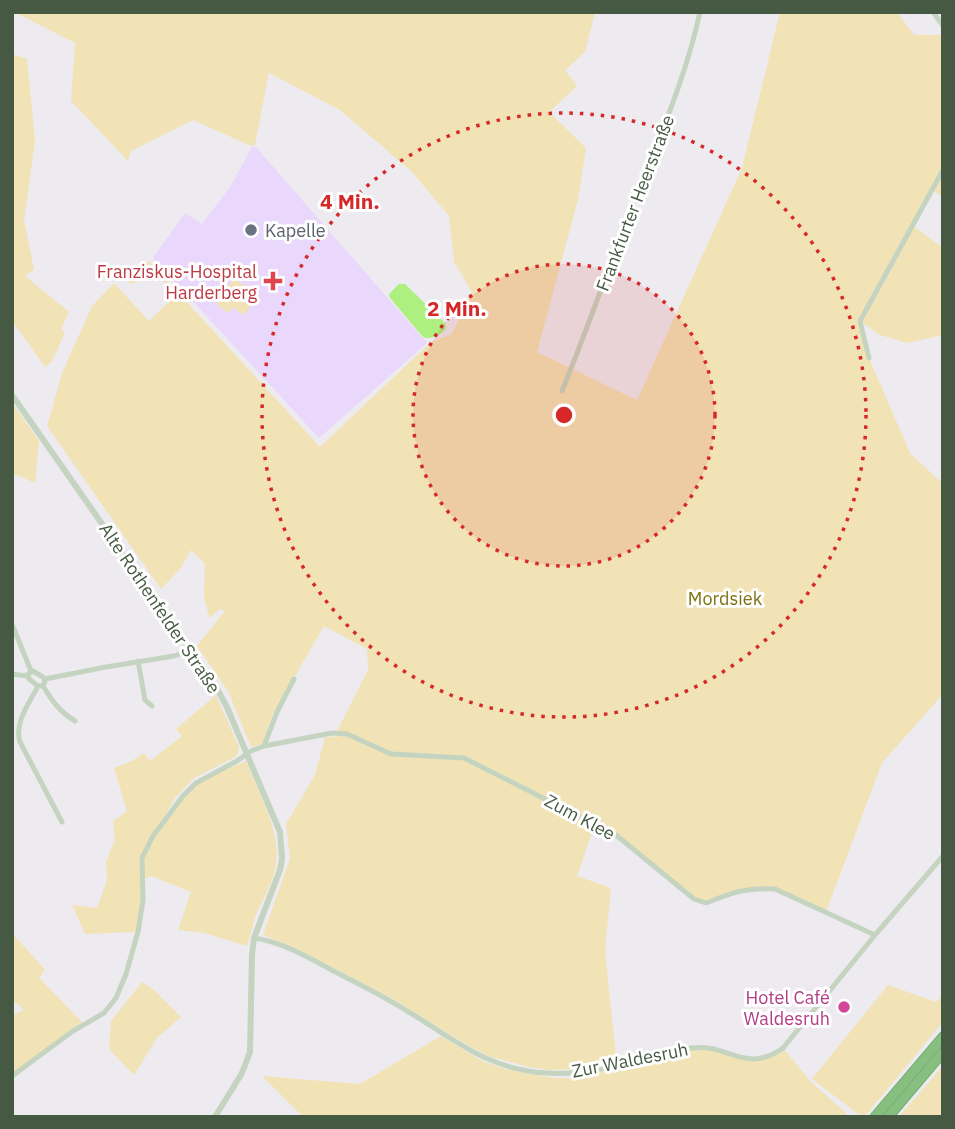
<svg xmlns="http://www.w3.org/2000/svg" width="955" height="1129" font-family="'IBM Plex Sans',sans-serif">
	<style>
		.medical { fill: #e9d8fc }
		.green { fill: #f1e3b5 }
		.water { fill: #aef080 }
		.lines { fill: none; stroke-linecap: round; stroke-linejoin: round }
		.motorway-casing { stroke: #71aa6b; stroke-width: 11 }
		.minor { stroke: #c4d4c1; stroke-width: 5 }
		.tertiary { stroke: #c4d4c1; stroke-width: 6 }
		.motorway { stroke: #86bf80; stroke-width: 9 }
		.ring { fill: none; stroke: #d62828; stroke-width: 3.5; stroke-dasharray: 3.5 7 }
		.worship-dot { fill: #6b7280; stroke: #fff; stroke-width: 2.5 }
		.health-dot { fill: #e0444e; stroke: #fff; stroke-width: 2.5 }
		.hotel-dot { fill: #d1479c; stroke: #fff; stroke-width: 2.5 }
		.labels { text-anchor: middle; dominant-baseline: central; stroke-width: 6; stroke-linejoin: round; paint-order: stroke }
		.street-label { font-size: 18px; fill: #465a43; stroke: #fff }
		.worship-label { font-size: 18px; fill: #5b616d; stroke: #fff; text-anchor: start }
		.health-label { font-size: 18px; fill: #be3a42; stroke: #fff; text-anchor: end }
		.park-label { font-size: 18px; fill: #7e7211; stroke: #fff }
		.hotel-label { font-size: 18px; fill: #b23c85; stroke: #fff; text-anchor: end }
		.centre { fill: #d62828; stroke: #fff; stroke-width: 3.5 }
		.ring-label { font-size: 21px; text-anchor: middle; font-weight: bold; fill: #d62828; stroke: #fff; stroke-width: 6; stroke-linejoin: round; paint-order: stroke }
	</style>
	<rect width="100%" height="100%" fill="#edebef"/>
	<path class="medical" d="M 255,146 L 427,343 L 319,438 L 153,258 L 185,213 L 202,224 L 230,187 L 252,147 Z"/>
	<path class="green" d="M 14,12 L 595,12 L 585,52 L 565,70 L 577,86 L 549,112 L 586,148 L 578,200 L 537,352 L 637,400 L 742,168 L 780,12 L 897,12 L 914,35 L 943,35 L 943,197 L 932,190 L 912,225 L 943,248 L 943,335 L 907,343 L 880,335 L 861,322 L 869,358 L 910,453 L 943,484 L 943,694 L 882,763 L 826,912 L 775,889 L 757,888 L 706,903 L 694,899 L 616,835 L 595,824 L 577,876 L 611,888 L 605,951 L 617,1066 L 697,1047 L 759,1060 L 783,1048 L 810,1081 L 845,1112 L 847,1117 L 303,1117 L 262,1076 L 360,1084 L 441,1036 L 482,1061 L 505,1069 L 554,1078 L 574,1078 L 611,1068 L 549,1070 L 529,1067 L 488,1056 L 452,1036 L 395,1000 L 299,950 L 263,935 L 290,859 L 286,824 L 315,775 L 325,737 L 344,736 L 337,731 L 368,670 L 367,649 L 324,626 L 273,714 L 262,744 L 251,747 L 228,691 L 197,646 L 225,611 L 220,609 L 209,618 L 204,595 L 205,564 L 191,550 L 180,569 L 161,589 L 47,426 L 62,373 L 92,306 L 114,283 L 149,321 L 176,295 L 151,269 L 134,284 L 130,283 L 124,277 L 149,261 L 320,447 L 431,342 L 452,334 L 472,292 L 454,262 L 449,216 L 412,172 L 340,110 L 269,73 L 255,145 L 251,146 L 193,120 L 131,151 L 128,161 L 71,101 L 75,43 Z
		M 12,54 L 27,59 L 35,141 L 24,220 L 34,269 L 25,276 L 69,312 L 61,329 L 65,333 L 52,361 L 45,367 L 12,321 Z
		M 234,278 L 258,296 L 244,315 L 232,307 L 228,313 L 216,304 Z
		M 12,403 L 39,441 L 35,483 L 12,473 Z
		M 216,695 L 239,747 L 237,756 L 194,778 L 175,798 L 158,828 L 196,783 L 246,761 C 258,792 281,830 276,864 C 274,882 263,898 256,914 C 253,925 250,935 247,946 L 204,933 L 178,930 L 191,892 L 151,876 L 143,880 L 143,900 L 136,932 L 85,934 L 72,905 L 97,908 L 107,880 L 106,862 L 115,840 L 113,821 L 127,811 L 114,768 L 132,761 L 144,753 L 150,761 L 182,736 L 176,729 Z
		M 12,933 L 45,970 L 39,978 L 82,1022 L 42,1052 L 12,1073 L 12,1016 L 24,1010 L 12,999 Z
		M 142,982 L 155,991 L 181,1017 L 157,1038 L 134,1075 L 109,1049 L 111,1021 Z
		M 888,985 L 936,1002 L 943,995 L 943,1022 L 864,1117 L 862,1117 L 812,1079 Z
		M 943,1066 L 943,1117 L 899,1117 Z"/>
	<path class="water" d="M 399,284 L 405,284 L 445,323 L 446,328 C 442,335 431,340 423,337 L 390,298 L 389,294 Z"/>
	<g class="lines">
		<defs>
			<path id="motorway" d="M 875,1117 L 943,1037
				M 888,1117 L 943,1052"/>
		</defs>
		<use href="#motorway" class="motorway-casing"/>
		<path class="minor" d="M 933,12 L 943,26
			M 869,358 L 860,321 L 943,170
			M 562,391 C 588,328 610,263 635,200 C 659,138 686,77 700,12
			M 12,624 L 31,671
			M 138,661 L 145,700 L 152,706
			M 33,671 L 43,677 L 45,681 L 43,686 L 38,686 L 29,679 L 28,674 Z
			M 12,674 L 27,676
			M 45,679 L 106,667 L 174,656 L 183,653 L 189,648
			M 38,686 C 29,704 14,722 20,742 L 62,822
			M 43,686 C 52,701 60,712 75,721
			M 264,746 L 277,712 L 294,679
			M 254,938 C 281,942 304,955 328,968 C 354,982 382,995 407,1011 C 456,1040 486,1069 546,1073 C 599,1077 642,1055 692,1048 C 730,1043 744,1075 783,1048 L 875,935 L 943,856
			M 12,1076 L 73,1031 L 104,1013 L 116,998 L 126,974 L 138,932 L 143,900 L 142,858 L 153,836 L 183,796 L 196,783 L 237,761 L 251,751 L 264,746 L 332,733 L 347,734 L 391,754 L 464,758 L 616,835 L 694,899 L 706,903 C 732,893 746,887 775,889 L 875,935"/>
		<path class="tertiary" d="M 12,395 L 216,687 L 226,705 L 280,832 L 282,859 L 280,870 L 254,938 L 252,955 L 250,1052 L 242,1073 L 215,1117"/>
		<use href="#motorway" class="motorway"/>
	</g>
	<circle cx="564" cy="415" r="151" fill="#d62828" fill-opacity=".12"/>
	<g class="ring">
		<circle cx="564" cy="415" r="151"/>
		<circle cx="564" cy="415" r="302"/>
	</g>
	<circle class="worship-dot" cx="251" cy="230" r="7"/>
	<path class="health-dot" d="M269.5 270.5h7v7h7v7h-7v7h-7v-7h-7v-7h7z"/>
	<circle class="hotel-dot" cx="844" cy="1007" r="7"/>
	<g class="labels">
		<g class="street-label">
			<text transform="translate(635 203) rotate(-69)">Frankfurter Heerstraße</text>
			<text transform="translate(160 608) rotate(56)">Alte Rothenfelder Straße</text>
			<text transform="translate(580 817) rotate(28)">Zum Klee</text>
			<text transform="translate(630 1060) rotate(-11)">Zur Waldesruh</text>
		</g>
		<g class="worship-label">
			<text x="265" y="230">Kapelle</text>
		</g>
		<g class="health-label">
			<text x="257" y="271">Franziskus-Hospital<tspan x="257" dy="21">Harderberg</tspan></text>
		</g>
		<g class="park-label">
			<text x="725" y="598">Mordsiek</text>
		</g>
		<g class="hotel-label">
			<text x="830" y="997">Hotel Café<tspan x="830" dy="21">Waldesruh</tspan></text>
		</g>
	</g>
	<circle cx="564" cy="415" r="10" class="centre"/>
	<g class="ring-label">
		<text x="350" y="209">4 Min.</text>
		<text x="457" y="316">2 Min.</text>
	</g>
	<rect width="955" height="1129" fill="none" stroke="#465a43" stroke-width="28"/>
</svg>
